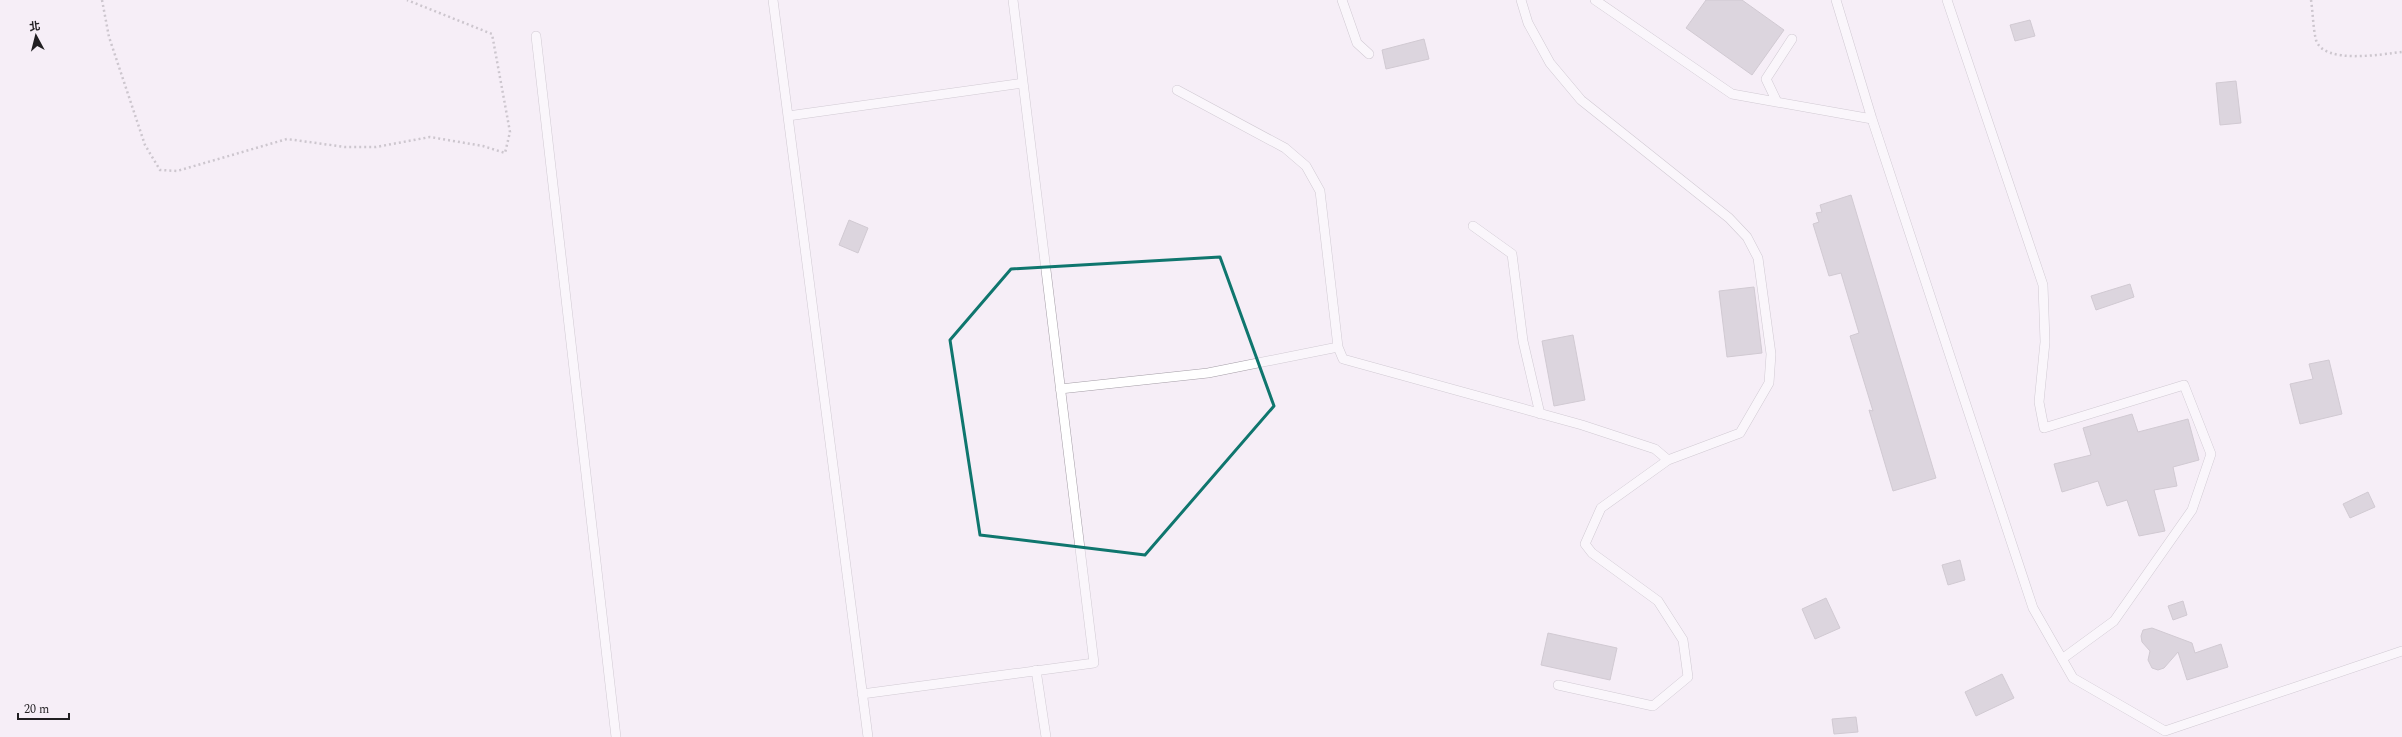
<svg xmlns="http://www.w3.org/2000/svg" width="2402" height="737" font-family="Spectral,'Noto Sans TC',serif">
	<style>
		.building { fill: #bdb5be; stroke: #a49da5 }
		.lines { fill: none; stroke-linecap: round; stroke-linejoin: round }
		.lane-casing { stroke: #a49da6; stroke-width: 10 }
		.path { stroke: #9b959c; stroke-width: 2.5; stroke-dasharray: 2 3; stroke-linecap: butt }
		.lane { stroke: #fff; stroke-width: 9 }
		.marked { fill: none; stroke: #0f766e; stroke-width: 3; stroke-linejoin: round }
	</style>
	<rect width="100%" height="100%" fill="#f6eef7"/>
	<path class="building" d="M 1706,0 L 1742,0 L 1784,30 L 1752,75 L 1686,28 Z
		M 2030,20 L 2035,36 L 2015,41 L 2010,25 Z
		M 1424,39 L 1429,59 L 1386,69 L 1382,50 Z
		M 2236,81 L 2241,123 L 2220,125 L 2216,83 Z
		M 1851,195 L 1936,478 L 1893,491 L 1869,410 L 1873,411 L 1850,336 L 1859,333 L 1841,273 L 1829,276 L 1813,224 L 1819,222 L 1816,213 L 1822,212 L 1820,205 Z
		M 849,220 L 868,228 L 858,253 L 839,245 Z
		M 2130,284 L 2134,297 L 2096,310 L 2091,296 Z
		M 1754,287 L 1762,353 L 1727,357 L 1719,291 Z
		M 1573,335 L 1585,400 L 1554,406 L 1542,341 Z
		M 2329,360 L 2342,414 L 2300,424 L 2290,384 L 2313,379 L 2309,364 Z
		M 2132,414 L 2138,432 L 2188,419 L 2199,460 L 2173,467 L 2177,486 L 2154,490 L 2165,531 L 2139,536 L 2127,500 L 2107,506 L 2098,481 L 2062,492 L 2054,464 L 2091,455 L 2083,428 Z
		M 2368,492 L 2375,507 L 2350,518 L 2343,504 Z
		M 1960,560 L 1965,580 L 1948,585 L 1942,565 Z
		M 1826,598 L 1840,628 L 1815,639 L 1802,609 Z
		M 2183,601 L 2187,615 L 2173,620 L 2168,606 Z
		M 2152,628 L 2192,643 L 2195,653 L 2221,644 L 2228,667 L 2187,680 L 2178,652 L 2164,668 L 2158,670 L 2152,668 L 2148,660 L 2150,651 L 2142,642 L 2141,636 L 2143,630 Z
		M 1548,633 L 1617,648 L 1610,680 L 1541,665 Z
		M 2002,674 L 2014,698 L 1976,716 L 1965,692 Z
		M 1856,717 L 1858,732 L 1834,734 L 1832,719 Z"/>
	<g class="lines">
		<defs>
			<path id="lane" d="M 773,0 L 868,737
				M 1342,0 L 1357,43 L 1369,54
				M 1521,0 L 1528,23 L 1550,63 L 1581,100 L 1729,218 L 1747,237 L 1758,258 L 1771,354 L 1769,383 L 1740,433 L 1668,460 L 1601,508 L 1585,544 L 1592,553 L 1658,601 L 1683,640 L 1688,677 L 1653,706 L 1558,685
				M 1595,0 L 1732,94 L 1872,119
				M 1836,0 L 1872,119 L 2033,608 L 2073,678 L 2165,731 L 2402,651
				M 1947,0 L 2043,285 L 2045,342 L 2039,402 L 2044,428 L 2184,385 L 2211,454 L 2192,510 L 2114,621 L 2062,659
				M 536,36 L 616,737
				M 1177,90 L 1285,148 L 1306,166 L 1320,191 L 1338,347 L 1343,359 L 1582,425 L 1655,449 L 1668,460
				M 1777,102 L 1766,79 L 1792,39
				M 788,116 L 1023,83
				M 1473,226 L 1512,254 L 1523,341 L 1540,414
				M 1060,389 L 1208,373 L 1338,347
				M 1036,670 L 1046,737
				M 862,694 L 1094,663 L 1013,0"/>
		</defs>
		<use href="#lane" class="lane-casing"/>
		<path class="path" d="M 102,0 L 109,37 L 145,145 L 160,170 L 177,171 L 287,139 L 345,147 L 376,147 L 430,137 L 483,146 L 505,153 L 510,132 L 492,34 L 407,0
			M 2311,0 C 2313,13 2313,28 2316,40 C 2324,65 2382,54 2402,52"/>
		<use href="#lane" class="lane"/>
	</g>
	<path d="M0 0H2402V737H0ZM 1220,257 L 1274,406 L 1145,555 L 980,535 L 950,340 L 1011,269 Z" fill="#f6eef7" fill-opacity=".55" fill-rule="evenodd"/>
	<path class="marked" d="M 1220,257 L 1274,406 L 1145,555 L 980,535 L 950,340 L 1011,269 Z"/>
	<g transform="translate(36 36) rotate(353)" stroke="#f6eef7" stroke-width="3" paint-order="stroke">
	<path d="M0-3L7 15L0 10L-7 15Z" fill="#211f22"/>
	<text y="-6" font-size="11" font-weight="bold" text-anchor="middle" fill="#211f22">北</text>
	</g>
	<path d="M18 713v6h51v-6" fill="none" stroke="#211f22" stroke-width="2"/>
	<text x="24" y="713" font-size="12" fill="#211f22" stroke="#f6eef7" stroke-width="3" paint-order="stroke">20 m</text>
</svg>
